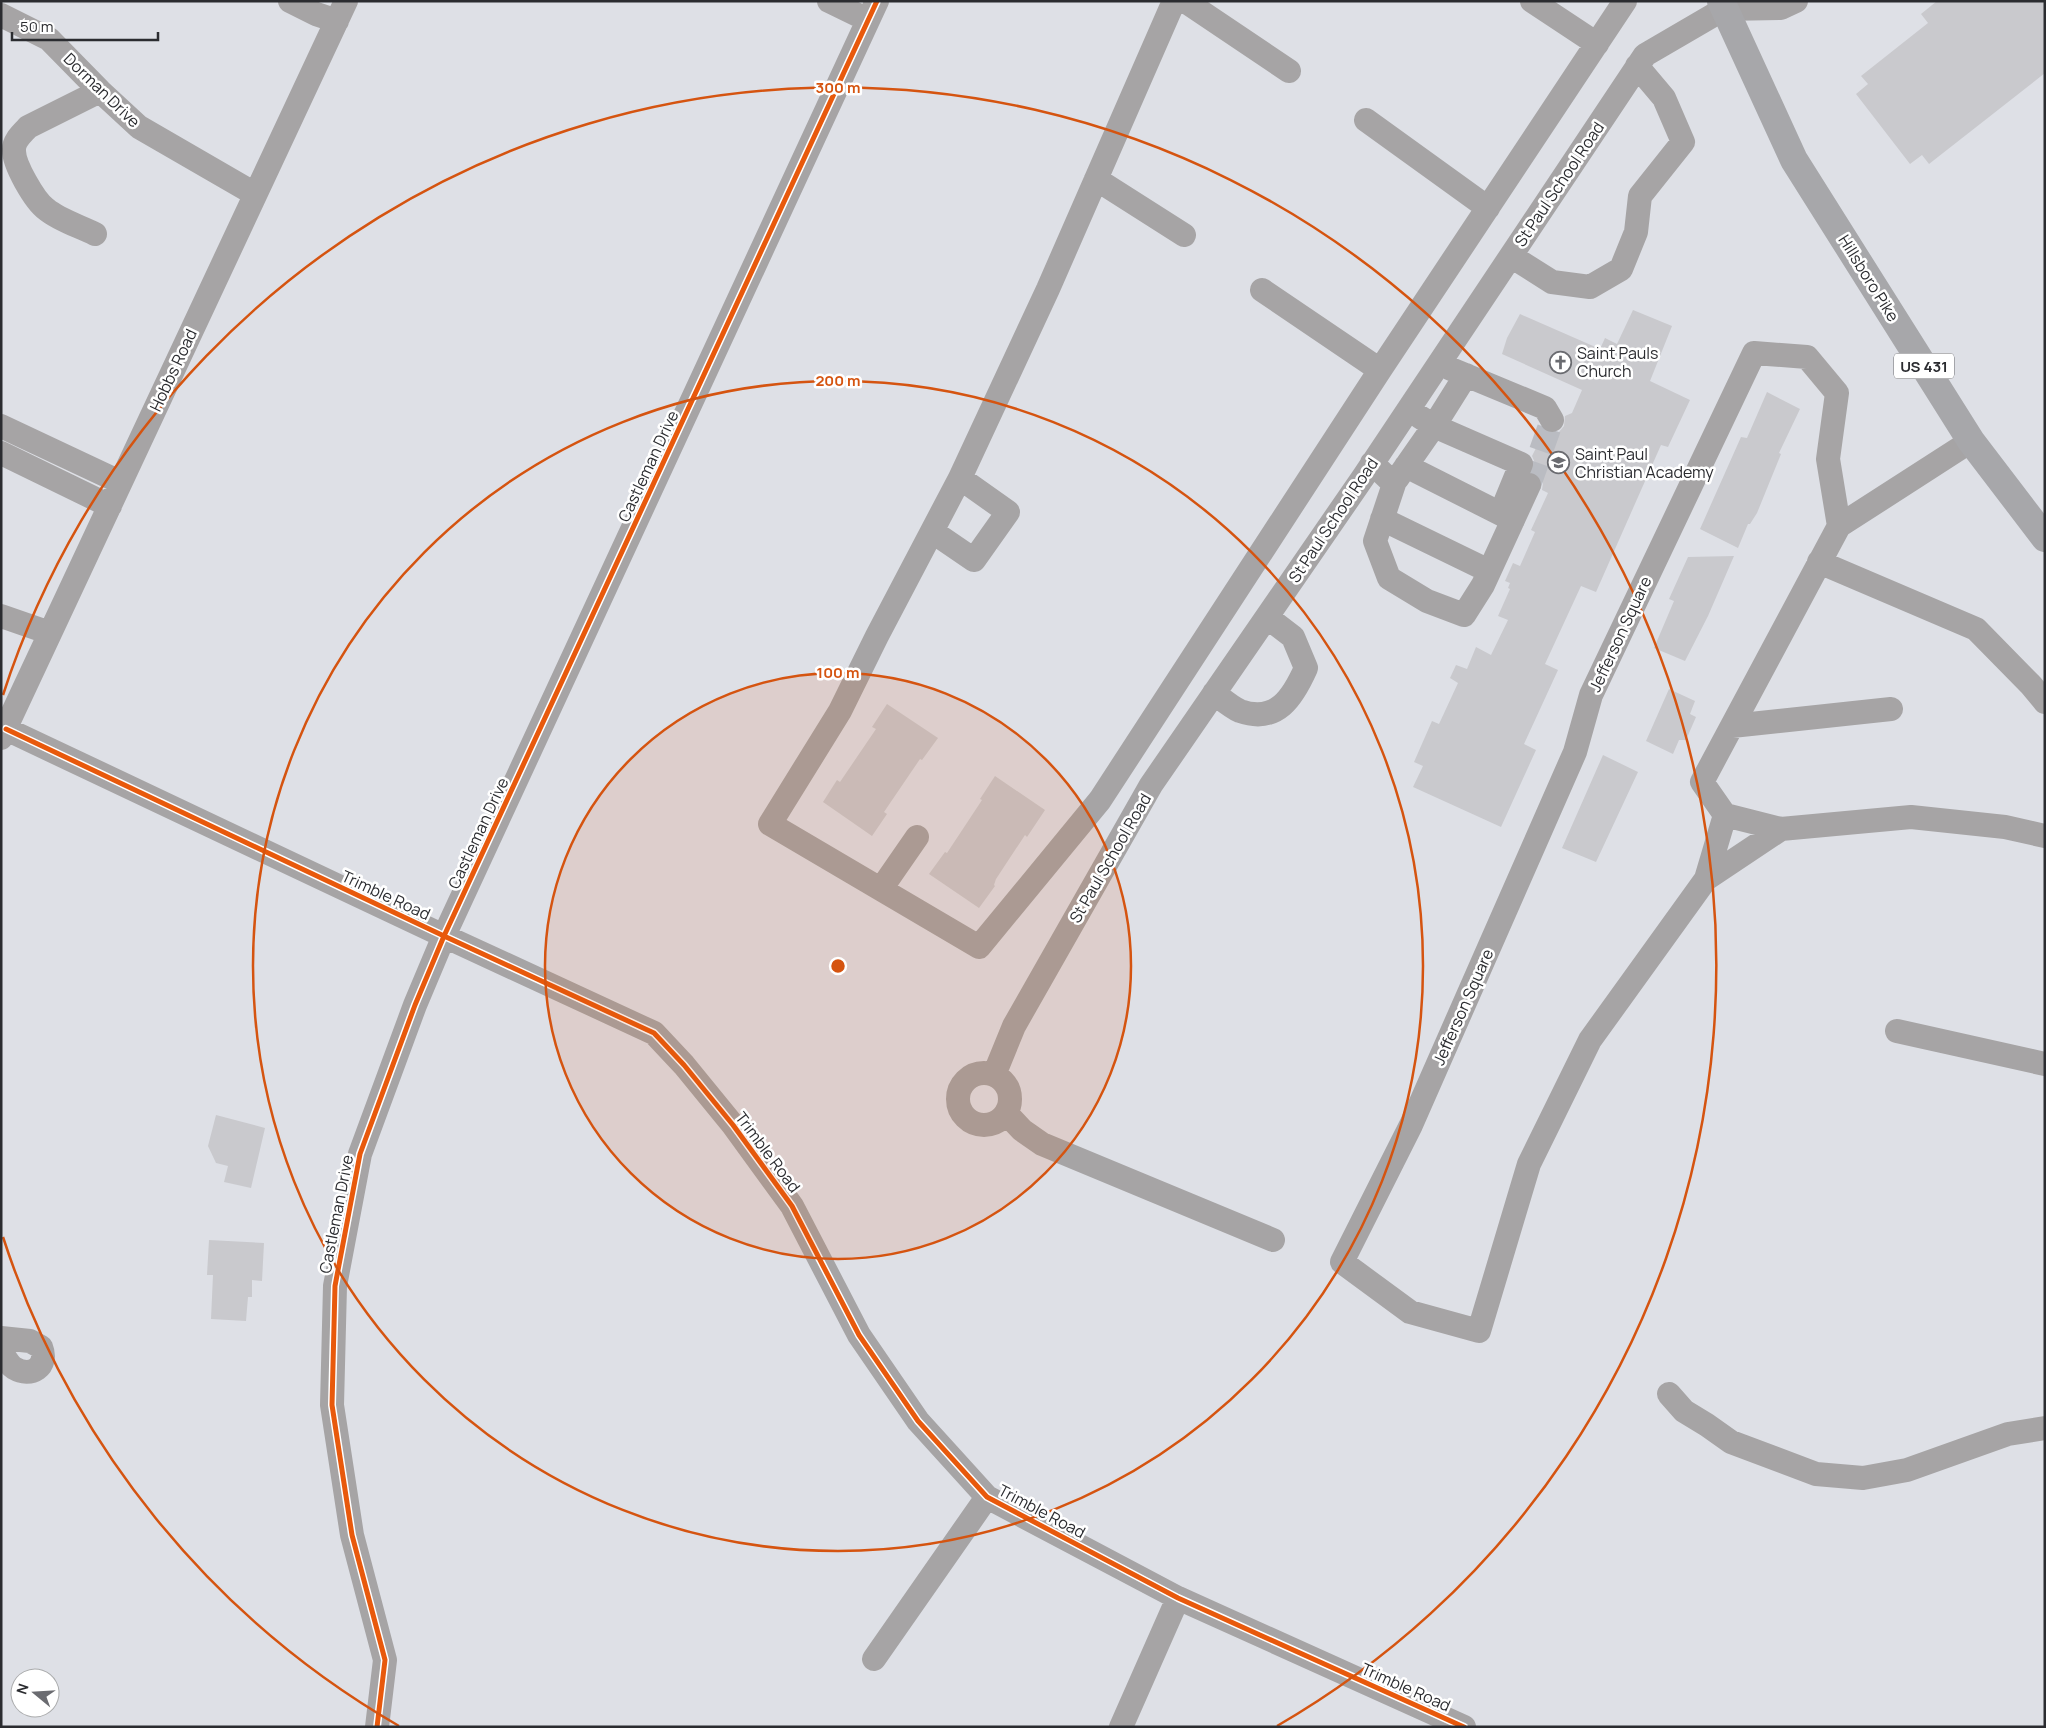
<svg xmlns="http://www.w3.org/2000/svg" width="2046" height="1728" font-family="Manrope,sans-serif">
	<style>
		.building { fill: #c9c9cd }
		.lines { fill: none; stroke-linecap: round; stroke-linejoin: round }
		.minor-tunnel { stroke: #babcc2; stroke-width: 24; stroke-dasharray: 24 12; stroke-linecap: butt }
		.minor { stroke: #a6a4a5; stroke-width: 24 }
		.major { stroke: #a7a7aa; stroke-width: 28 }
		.cycleway-casing { stroke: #fff; stroke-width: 8 }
		.cycleway { stroke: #e8590c; stroke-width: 5 }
		.ring { fill: none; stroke: #d55410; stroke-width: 2.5 }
		.labels { text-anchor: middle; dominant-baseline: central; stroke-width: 5; stroke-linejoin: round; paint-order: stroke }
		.shield { fill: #fff; stroke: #6b6b6e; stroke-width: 1 }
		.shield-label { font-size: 15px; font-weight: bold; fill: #2b2c30 }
		.street-label { font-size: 16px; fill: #2b2c30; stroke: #fff }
		.poi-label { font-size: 16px; fill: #2b2c30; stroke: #fff; text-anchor: start }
		.centre { fill: #d55410; stroke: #fff; stroke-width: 2.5 }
		.ring-label { font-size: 15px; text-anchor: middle; font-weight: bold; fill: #d55410; stroke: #fff; stroke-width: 5; stroke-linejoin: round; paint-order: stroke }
	</style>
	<rect width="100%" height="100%" fill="#dee0e6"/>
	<path class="building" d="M 1937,1 L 2045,1 L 2045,73 L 1929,164 L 1922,155 L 1910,164 L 1856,94 L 1868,84 L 1861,76 L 1928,23 L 1921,14 Z
		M 1633,310 L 1672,326 L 1650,381 L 1690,400 L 1668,447 L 1661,445 L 1596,592 L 1581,586 L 1545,664 L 1558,670 L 1524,744 L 1536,750 L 1501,827 L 1413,787 L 1423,766 L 1414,762 L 1432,721 L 1439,724 L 1458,683 L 1450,678 L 1456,665 L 1467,669 L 1476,647 L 1491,655 L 1508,620 L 1498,616 L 1510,589 L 1508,588 L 1510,583 L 1505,581 L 1513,563 L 1520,566 L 1535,532 L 1531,530 L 1548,493 L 1542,490 L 1543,483 L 1540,477 L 1533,472 L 1535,463 L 1532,456 L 1542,436 L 1538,426 L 1546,432 L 1553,434 L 1559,432 L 1564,426 L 1565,416 L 1572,413 L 1582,390 L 1502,354 L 1507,338 L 1520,314 L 1600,349 L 1605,338 L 1617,344 Z
		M 1767,392 L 1800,409 L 1779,453 L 1781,454 L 1757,513 L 1750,524 L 1748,524 L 1738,548 L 1700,529 L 1741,437 L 1747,438 Z
		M 1734,556 L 1708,616 L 1685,661 L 1654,648 L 1674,601 L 1669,599 L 1688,557 Z
		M 1669,689 L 1695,701 L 1690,714 L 1696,717 L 1686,740 L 1679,740 L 1673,754 L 1646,741 Z
		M 887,704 L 938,738 L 922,760 L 920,759 L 884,812 L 887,814 L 872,836 L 823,802 L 837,780 L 840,782 L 876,729 L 872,727 Z
		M 1603,755 L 1638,772 L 1596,862 L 1562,848 Z
		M 995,776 L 1045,810 L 1027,837 L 1025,835 L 996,879 L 994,885 L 995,886 L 979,908 L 929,874 L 945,852 L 947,853 L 982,800 L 980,799 Z
		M 216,1115 L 265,1128 L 251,1188 L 224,1182 L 228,1166 L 216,1163 L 208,1146 Z
		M 209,1240 L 264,1243 L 262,1281 L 252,1280 L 252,1297 L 248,1297 L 246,1321 L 211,1319 L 213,1275 L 207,1275 Z"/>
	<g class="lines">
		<path class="minor-tunnel" d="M 1529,485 L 1552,420"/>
		<path class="minor" d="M 290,1 L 316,14 L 337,21
			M 829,1 L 868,20
			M 1174,1 L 1048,289 L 960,478 L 877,636 L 840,711 L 770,824 L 979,947 L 1100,800 L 1380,370 L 1625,1
			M 1185,1 L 1289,71
			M 1532,1 L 1597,44
			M 1724,9 L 1781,8 L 1796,1
			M 1,15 L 49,39 L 100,91 L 139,127 L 255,194
			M 1366,120 L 1488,208
			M 1096,179 L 1184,235
			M 95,234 C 79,226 59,220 46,209 C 35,201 13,164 14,149 C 14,140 23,133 28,127 L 100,91
			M 1511,256 L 1552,282 L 1590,287 L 1621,269 L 1636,232 L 1640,196 L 1683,142 L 1664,98 L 1637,66
			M 1262,290 L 1380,370
			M 1451,369 L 1545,408 L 1552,420
			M 1466,375 L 1434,426 L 1521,464 L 1505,503
			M 1,426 L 120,482
			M 1971,441 L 1839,526 L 1702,782 L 1725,815 L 1781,829 L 1911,817 L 2005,827 L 2045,836
			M 1,453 L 110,506
			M 1372,463 L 1394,484 L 1375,541 L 1389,578 L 1427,601 L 1464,615 L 1483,585 L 1529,485
			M 1406,466 L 1513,520
			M 1397,479 L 1434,426 L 1420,417
			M 1382,519 L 1489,571
			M 933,532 L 974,560 L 1008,512 L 960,478
			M 1819,562 L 1976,629 L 2031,685 L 2045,702
			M 1,616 L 50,633
			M 1214,693 C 1222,699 1231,707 1240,711 C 1277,724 1293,697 1306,668 L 1293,637 L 1267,617
			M 1732,726 L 1891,709
			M 6,729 L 444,936 L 654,1033 L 684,1065 L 733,1125 L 792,1206 L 859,1335 L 918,1421 L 987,1497 L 1178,1598 L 1464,1727
			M 1,738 L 346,1
			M 1725,815 L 1706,879 L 1590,1040 L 1529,1164 L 1479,1331 L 1410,1312 L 1342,1262 L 1411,1125 L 1575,752 L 1591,695 L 1754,353 L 1807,357 L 1837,393 L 1828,459 L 1839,526
			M 1706,879 L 1781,829
			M 881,889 L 917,837
			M 1897,1031 L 2045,1064
			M958 1099a26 26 0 1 1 52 0a26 26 0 1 1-52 0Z
			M 994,1075 L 1014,1026 L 1151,785 L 1364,476 L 1645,55 L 1724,9 L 1734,1
			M 1006,1113 L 1022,1130 L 1042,1144 L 1273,1240
			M 1,1338 L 30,1341 L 41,1347 C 49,1367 31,1378 14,1368 C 9,1365 5,1357 1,1352
			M 1669,1394 L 1684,1411 L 1707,1425 L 1731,1442 L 1816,1474 L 1863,1478 L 1907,1470 L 2008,1434 L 2045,1428
			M 874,1659 L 987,1497
			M 377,1727 L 385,1660 L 352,1535 L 332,1405 L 335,1286 L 360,1154 L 415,1005 L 444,936 L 877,1
			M 1121,1727 L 1178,1598"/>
		<path class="major" d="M 1721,1 L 1794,160 L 1971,441 L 2045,538"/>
		<defs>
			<path id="cycleway" d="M 6,729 L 444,936 L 654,1033 L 684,1065 L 733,1125 L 792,1206 L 859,1335 L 918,1421 L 987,1497 L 1178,1598 L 1464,1727
				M 377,1727 L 385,1660 L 352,1535 L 332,1405 L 335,1286 L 360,1154 L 415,1005 L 444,936 L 877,1"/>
		</defs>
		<use href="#cycleway" class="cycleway-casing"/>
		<use href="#cycleway" class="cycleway"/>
	</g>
	<circle cx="838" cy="966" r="293" fill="#d55410" fill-opacity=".12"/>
	<g class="ring">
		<circle cx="838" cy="966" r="293"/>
		<circle cx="838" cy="966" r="585"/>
		<path d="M399 1726A878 878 0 0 1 3 1237M3 695A878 878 0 1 1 1277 1726"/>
	</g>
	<defs>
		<symbol id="church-ring" viewBox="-11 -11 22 22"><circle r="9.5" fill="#fff" stroke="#6a6b70" stroke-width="1.5"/><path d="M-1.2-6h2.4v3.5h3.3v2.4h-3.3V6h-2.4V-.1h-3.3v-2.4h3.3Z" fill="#6a6b70"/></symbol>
		<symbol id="school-ring" viewBox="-11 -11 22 22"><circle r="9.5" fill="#fff" stroke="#6a6b70" stroke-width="1.5"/><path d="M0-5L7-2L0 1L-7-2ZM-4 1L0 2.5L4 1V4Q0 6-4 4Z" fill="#6a6b70"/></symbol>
	</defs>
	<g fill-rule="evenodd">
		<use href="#church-ring" x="1548" y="350" width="25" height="25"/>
		<use href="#school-ring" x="1546" y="450" width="25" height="25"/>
	</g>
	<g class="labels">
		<rect class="shield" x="1894" y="353.5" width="60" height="25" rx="4"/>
		<g class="shield-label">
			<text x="1924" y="366">US 431</text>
		</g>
		<g class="street-label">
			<text transform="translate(102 90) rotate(44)">Dorman Drive</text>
			<text transform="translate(1559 184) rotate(-56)">St Paul School Road</text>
			<text transform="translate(1869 278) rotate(58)">Hillsboro Pike</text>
			<text transform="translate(173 370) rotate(-65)">Hobbs Road</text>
			<text transform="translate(648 466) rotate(-65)">Castleman Drive</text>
			<text transform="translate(1333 520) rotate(-56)">St Paul School Road</text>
			<text transform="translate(1620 634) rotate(-65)">Jefferson Square</text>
			<text transform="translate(478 833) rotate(-65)">Castleman Drive</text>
			<text transform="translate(1110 858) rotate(-60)">St Paul School Road</text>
			<text transform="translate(386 895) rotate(25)">Trimble Road</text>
			<text transform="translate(1463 1007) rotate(-66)">Jefferson Square</text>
			<text transform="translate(768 1152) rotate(53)">Trimble Road</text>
			<text transform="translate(336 1214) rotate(-79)">Castleman Drive</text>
			<text transform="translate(1042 1511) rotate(28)">Trimble Road</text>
			<text transform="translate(1406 1687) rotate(24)">Trimble Road</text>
		</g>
		<g class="poi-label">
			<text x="1577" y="353">Saint Pauls<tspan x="1577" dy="18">Church</tspan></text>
			<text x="1575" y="454">Saint Paul<tspan x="1575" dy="18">Christian Academy</tspan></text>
		</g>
	</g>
	<circle cx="838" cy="966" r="8" class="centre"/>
	<g class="ring-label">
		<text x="838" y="93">300 m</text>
		<text x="838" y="386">200 m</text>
		<text x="838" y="678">100 m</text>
	</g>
	<rect width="2046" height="1728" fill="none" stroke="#2b2c30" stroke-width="5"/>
	<g transform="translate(35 1693) rotate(288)"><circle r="24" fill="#ffffff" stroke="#aaabac"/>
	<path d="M0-4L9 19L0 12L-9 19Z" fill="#6a6b70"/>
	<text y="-8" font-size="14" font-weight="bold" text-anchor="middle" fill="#2b2c30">N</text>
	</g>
	<path d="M12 32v8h146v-8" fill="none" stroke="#2b2c30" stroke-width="2.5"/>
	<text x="20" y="32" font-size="15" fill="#2b2c30" stroke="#ffffff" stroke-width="4" paint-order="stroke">50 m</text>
</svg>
